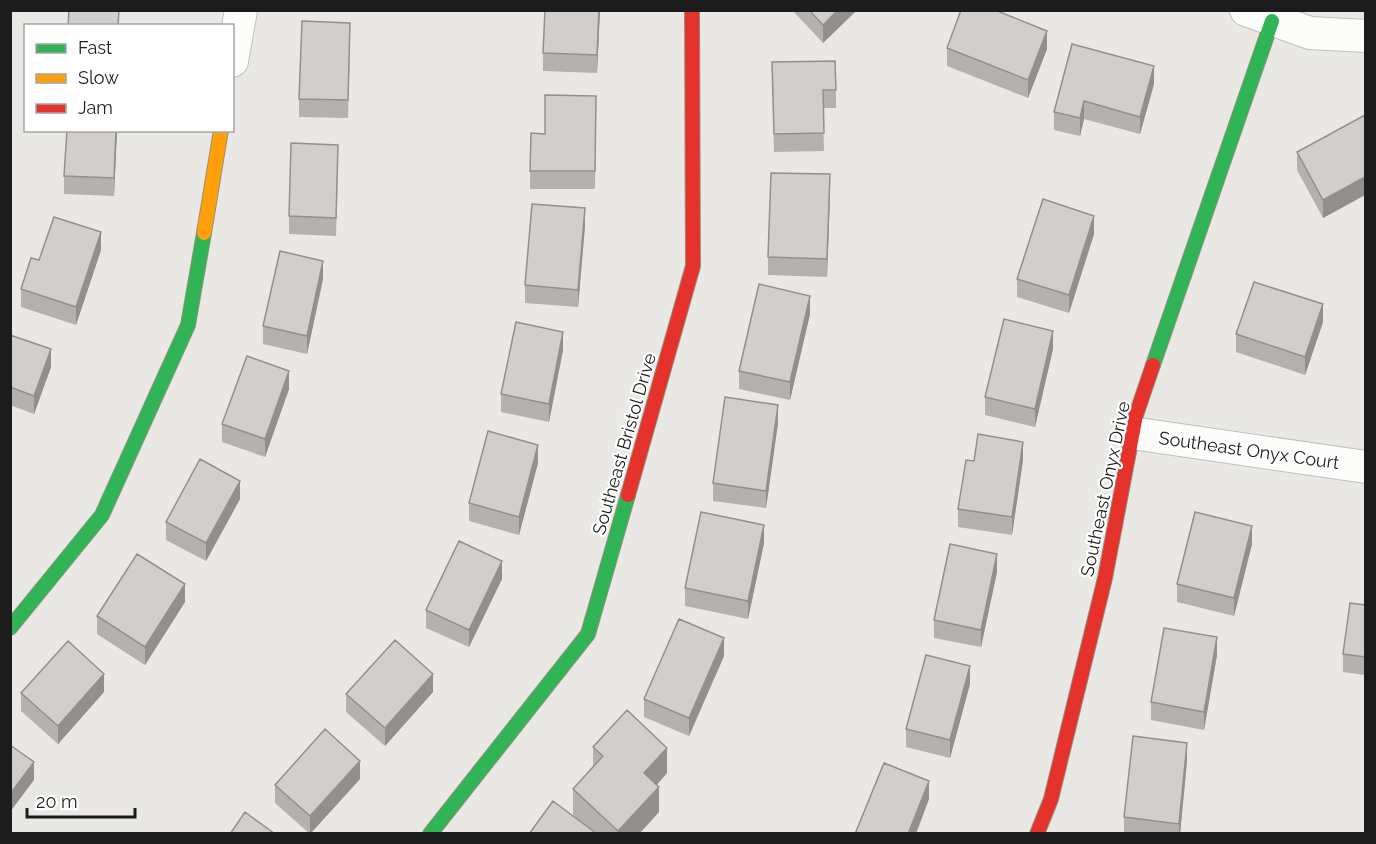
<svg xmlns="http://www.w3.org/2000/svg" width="1376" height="844" font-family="Raleway,sans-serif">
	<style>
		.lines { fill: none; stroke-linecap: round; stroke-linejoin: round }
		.street-casing { stroke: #c1c0bf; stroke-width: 34 }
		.fast-casing { stroke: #94927e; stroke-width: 16 }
		.slow-casing { stroke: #94927e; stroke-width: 16 }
		.jam-casing { stroke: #94927e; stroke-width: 16 }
		.street { stroke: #fcfcfb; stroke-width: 32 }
		.fast { stroke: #30b455; stroke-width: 14 }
		.slow { stroke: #ff9f0a; stroke-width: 14 }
		.jam { stroke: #e5322d; stroke-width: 14 }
		.wall { fill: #b4b1af }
		.shaded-wall { fill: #92908f }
		.building { fill: #d1cecc; stroke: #92908f; stroke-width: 1.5 }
		.labels { text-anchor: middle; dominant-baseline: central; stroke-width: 4.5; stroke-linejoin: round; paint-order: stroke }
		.street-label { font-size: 18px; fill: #1c1c1c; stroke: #fff }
	</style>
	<rect width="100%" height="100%" fill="#eae8e5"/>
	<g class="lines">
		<defs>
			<path id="street" d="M 1246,10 L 1310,33 L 1366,36
				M 232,61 L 241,10
				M 1132,433 L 1366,467"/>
			<path id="fast" d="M 1153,365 L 1272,21
				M 10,628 L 102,515 L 188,325 L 204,233
				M 430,834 L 588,634 L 628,495"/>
			<path id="slow" d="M 204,233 L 221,130"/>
			<path id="jam" d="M 628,495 L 693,266 L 692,10
				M 1037,834 L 1051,799 L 1105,578 L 1136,415 L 1153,365"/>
		</defs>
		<use href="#street" class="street-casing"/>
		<use href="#fast" class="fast-casing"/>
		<use href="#slow" class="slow-casing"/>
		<use href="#jam" class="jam-casing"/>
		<use href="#street" class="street"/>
		<use href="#fast" class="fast"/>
		<use href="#slow" class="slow"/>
		<use href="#jam" class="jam"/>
	</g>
	<path class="wall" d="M 600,10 L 597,73 L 543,71 L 543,53 Z
		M 792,10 L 857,10 L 823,43 Z
		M 350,41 L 348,118 L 299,117 L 299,99 Z
		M 1072,44 L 1154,84 L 1140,134 L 1084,119 L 1080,136 L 1054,130 L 1054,112 Z
		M 947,48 L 1047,49 L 1028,98 L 947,66 Z
		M 772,62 L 836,90 L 836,108 L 823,108 L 824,151 L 774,152 Z
		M 596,96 L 595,189 L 530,189 L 530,171 L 545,134 Z
		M 1365,115 L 1365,195 L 1323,218 L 1297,170 L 1297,152 Z
		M 117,130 L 114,196 L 64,194 L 64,176 Z
		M 338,163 L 336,236 L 289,234 L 289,216 Z
		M 830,192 L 827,277 L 768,275 L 768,257 Z
		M 585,226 L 578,307 L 525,303 L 525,285 Z
		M 1094,234 L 1069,313 L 1017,297 L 1017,279 Z
		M 101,250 L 76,325 L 21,307 L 21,289 L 39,260 Z
		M 323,279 L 307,354 L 263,344 L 263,326 Z
		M 810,314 L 790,400 L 739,389 L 739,371 Z
		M 1323,322 L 1305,375 L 1236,352 L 1236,334 Z
		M 10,335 L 51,367 L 34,414 L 10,405 Z
		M 1053,349 L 1035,427 L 985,415 L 985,397 Z
		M 563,350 L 549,422 L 501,412 L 501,394 Z
		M 289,389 L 265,457 L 222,442 L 222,424 Z
		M 778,423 L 766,508 L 713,501 L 713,483 Z
		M 1023,460 L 1012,535 L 958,527 L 958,509 L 974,461 Z
		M 538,463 L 519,535 L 469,521 L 469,503 Z
		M 240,499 L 206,561 L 166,540 L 166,522 Z
		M 764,543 L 748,619 L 685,606 L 685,588 Z
		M 1252,544 L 1234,616 L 1177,602 L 1177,584 Z
		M 997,572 L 981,647 L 934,638 L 934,620 Z
		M 502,579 L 469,647 L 426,628 L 426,610 Z
		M 185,602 L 145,665 L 97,634 L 97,616 Z
		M 1365,605 L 1365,675 L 1343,672 L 1343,654 Z
		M 1217,655 L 1204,730 L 1151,720 L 1151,702 Z
		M 724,656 L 689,736 L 644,717 L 644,699 Z
		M 970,684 L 950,758 L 906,747 L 906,729 Z
		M 104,692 L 58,744 L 21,711 L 21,693 Z
		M 433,692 L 385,746 L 346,712 L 346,694 Z
		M 593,747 L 667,773 L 657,785 L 659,812 L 639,834 L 529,834 L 580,821 L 573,815 L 573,789 L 593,767 Z
		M 1187,761 L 1180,834 L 1124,834 L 1124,817 Z
		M 360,779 L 310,834 L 275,803 L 275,785 Z"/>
	<path class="shaded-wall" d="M 599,10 L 600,10 L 597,73 L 597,55 Z
		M 838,10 L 857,10 L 823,43 L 823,25 Z
		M 1047,31 L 1047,49 L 1028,98 L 1028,80 Z
		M 1154,66 L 1154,84 L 1140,134 L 1140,117 Z
		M 1084,101 L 1084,119 L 1080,136 L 1080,118 Z
		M 116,130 L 117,130 L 114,196 L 114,178 Z
		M 830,174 L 830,192 L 827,277 L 827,259 Z
		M 1365,177 L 1365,195 L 1323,218 L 1323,200 Z
		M 585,208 L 585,226 L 578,307 L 578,290 Z
		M 1094,216 L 1094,234 L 1069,313 L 1069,295 Z
		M 101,232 L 101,250 L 76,325 L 76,307 Z
		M 323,261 L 323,279 L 307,354 L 307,336 Z
		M 810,296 L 810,314 L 790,400 L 790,382 Z
		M 1323,304 L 1323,322 L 1305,375 L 1305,357 Z
		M 1053,331 L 1053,349 L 1035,427 L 1035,409 Z
		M 563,332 L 563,350 L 549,422 L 549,404 Z
		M 51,349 L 51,367 L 34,414 L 34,396 Z
		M 289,371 L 289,389 L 265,457 L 265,439 Z
		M 778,405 L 778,423 L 766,508 L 766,491 Z
		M 1023,442 L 1023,460 L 1012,535 L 1012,517 Z
		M 538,445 L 538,463 L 519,535 L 519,517 Z
		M 240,481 L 240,499 L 206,561 L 206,543 Z
		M 764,525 L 764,543 L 748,619 L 748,601 Z
		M 1252,526 L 1252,544 L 1234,616 L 1234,598 Z
		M 997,554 L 997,572 L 981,647 L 981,630 Z
		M 502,561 L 502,579 L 469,647 L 469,630 Z
		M 185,584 L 185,602 L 145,665 L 145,647 Z
		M 1217,637 L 1217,655 L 1204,730 L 1204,712 Z
		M 724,638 L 724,656 L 689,736 L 689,718 Z
		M 970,666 L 970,684 L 950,758 L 950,740 Z
		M 104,674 L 104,692 L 58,744 L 58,726 Z
		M 433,674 L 433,692 L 385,746 L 385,728 Z
		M 1187,743 L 1187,761 L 1180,834 L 1179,834 L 1179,824 Z
		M 667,748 L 667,773 L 644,798 L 644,773 Z
		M 360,761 L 360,779 L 310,834 L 310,816 Z
		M 34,762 L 34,780 L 10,812 L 10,794 Z
		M 929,781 L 929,799 L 916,834 L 908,834 Z
		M 659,787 L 659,812 L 639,834 L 618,834 L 618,831 Z"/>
	<path class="building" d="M 69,10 L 119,10 L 118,26 L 68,26 Z
		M 545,10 L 599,10 L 597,55 L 543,53 Z
		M 809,10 L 838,10 L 823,25 Z
		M 961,10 L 995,10 L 1047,31 L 1028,80 L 947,48 Z
		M 302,21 L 350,23 L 348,100 L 299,99 Z
		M 1072,44 L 1154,66 L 1140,117 L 1084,101 L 1080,118 L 1054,112 Z
		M 835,61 L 836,90 L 823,90 L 824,133 L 774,134 L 772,62 Z
		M 545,95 L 596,96 L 595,171 L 530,171 L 531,133 L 545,134 Z
		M 1365,115 L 1365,177 L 1323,200 L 1297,152 Z
		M 67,130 L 116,130 L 114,178 L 64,176 Z
		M 291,143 L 338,145 L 336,218 L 289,216 Z
		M 771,173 L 830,174 L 827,259 L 768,257 Z
		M 1043,199 L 1094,216 L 1069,295 L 1017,279 Z
		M 532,204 L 585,208 L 578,290 L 525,285 Z
		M 54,217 L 101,232 L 76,307 L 21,289 L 31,258 L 39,260 Z
		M 280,251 L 323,261 L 307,336 L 263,326 Z
		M 1254,282 L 1323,304 L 1305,357 L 1236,334 Z
		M 759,284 L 810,296 L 790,382 L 739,371 Z
		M 1004,319 L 1053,331 L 1035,409 L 985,397 Z
		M 516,322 L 563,332 L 549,404 L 501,394 Z
		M 10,335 L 51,349 L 34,396 L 10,387 Z
		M 247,356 L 289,371 L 265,439 L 222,424 Z
		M 725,397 L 778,405 L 766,491 L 713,483 Z
		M 488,431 L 538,445 L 519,517 L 469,503 Z
		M 978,434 L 1023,442 L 1012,517 L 958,509 L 966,460 L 974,461 Z
		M 200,459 L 240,481 L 206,543 L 166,522 Z
		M 701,512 L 764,525 L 748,601 L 685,588 Z
		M 1195,512 L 1252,526 L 1234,598 L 1177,584 Z
		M 459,541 L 502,561 L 469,630 L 426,610 Z
		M 950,544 L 997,554 L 981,630 L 934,620 Z
		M 137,554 L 185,584 L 145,647 L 97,616 Z
		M 1350,603 L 1365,605 L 1365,657 L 1343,654 Z
		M 679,619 L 724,638 L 689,718 L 644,699 Z
		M 1164,628 L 1217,637 L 1204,712 L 1151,702 Z
		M 395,640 L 433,674 L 385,728 L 346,694 Z
		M 68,641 L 104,674 L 58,726 L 21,693 Z
		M 926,655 L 970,666 L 950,740 L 906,729 Z
		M 627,710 L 667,748 L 644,773 L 659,787 L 618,831 L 573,789 L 603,756 L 593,747 Z
		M 325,729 L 360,761 L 310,816 L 275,785 Z
		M 1133,736 L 1187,743 L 1179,824 L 1124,817 Z
		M 10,745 L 34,762 L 10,794 Z
		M 884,763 L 929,781 L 908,834 L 855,834 Z
		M 553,801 L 597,834 L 529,834 Z
		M 245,812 L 275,834 L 230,834 Z"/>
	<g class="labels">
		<g class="street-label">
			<text transform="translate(624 444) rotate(-74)">Southeast Bristol Drive</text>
			<text transform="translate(1249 450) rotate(8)">Southeast Onyx Court</text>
			<text transform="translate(1105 489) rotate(-78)">Southeast Onyx Drive</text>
		</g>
	</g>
	<rect width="1376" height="844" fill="none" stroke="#1c1c1c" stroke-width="24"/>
	<rect x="24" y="24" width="210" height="108" fill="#ffffff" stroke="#a4a4a4" stroke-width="1.5"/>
	<rect x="36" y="44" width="30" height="9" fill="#30b455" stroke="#a4a4a4" stroke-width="1.5"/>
	<text x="78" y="54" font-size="18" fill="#1c1c1c">Fast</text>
	<rect x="36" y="74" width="30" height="9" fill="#ff9f0a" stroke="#a4a4a4" stroke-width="1.5"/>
	<text x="78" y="84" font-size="18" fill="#1c1c1c">Slow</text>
	<rect x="36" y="104" width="30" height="9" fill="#e5322d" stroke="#a4a4a4" stroke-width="1.5"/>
	<text x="78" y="114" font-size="18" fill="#1c1c1c">Jam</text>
	<path d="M27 808v9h108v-9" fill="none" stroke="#1c1c1c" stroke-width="3"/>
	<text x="36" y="808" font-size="18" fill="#1c1c1c" stroke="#ffffff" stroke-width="4.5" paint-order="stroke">20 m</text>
</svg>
